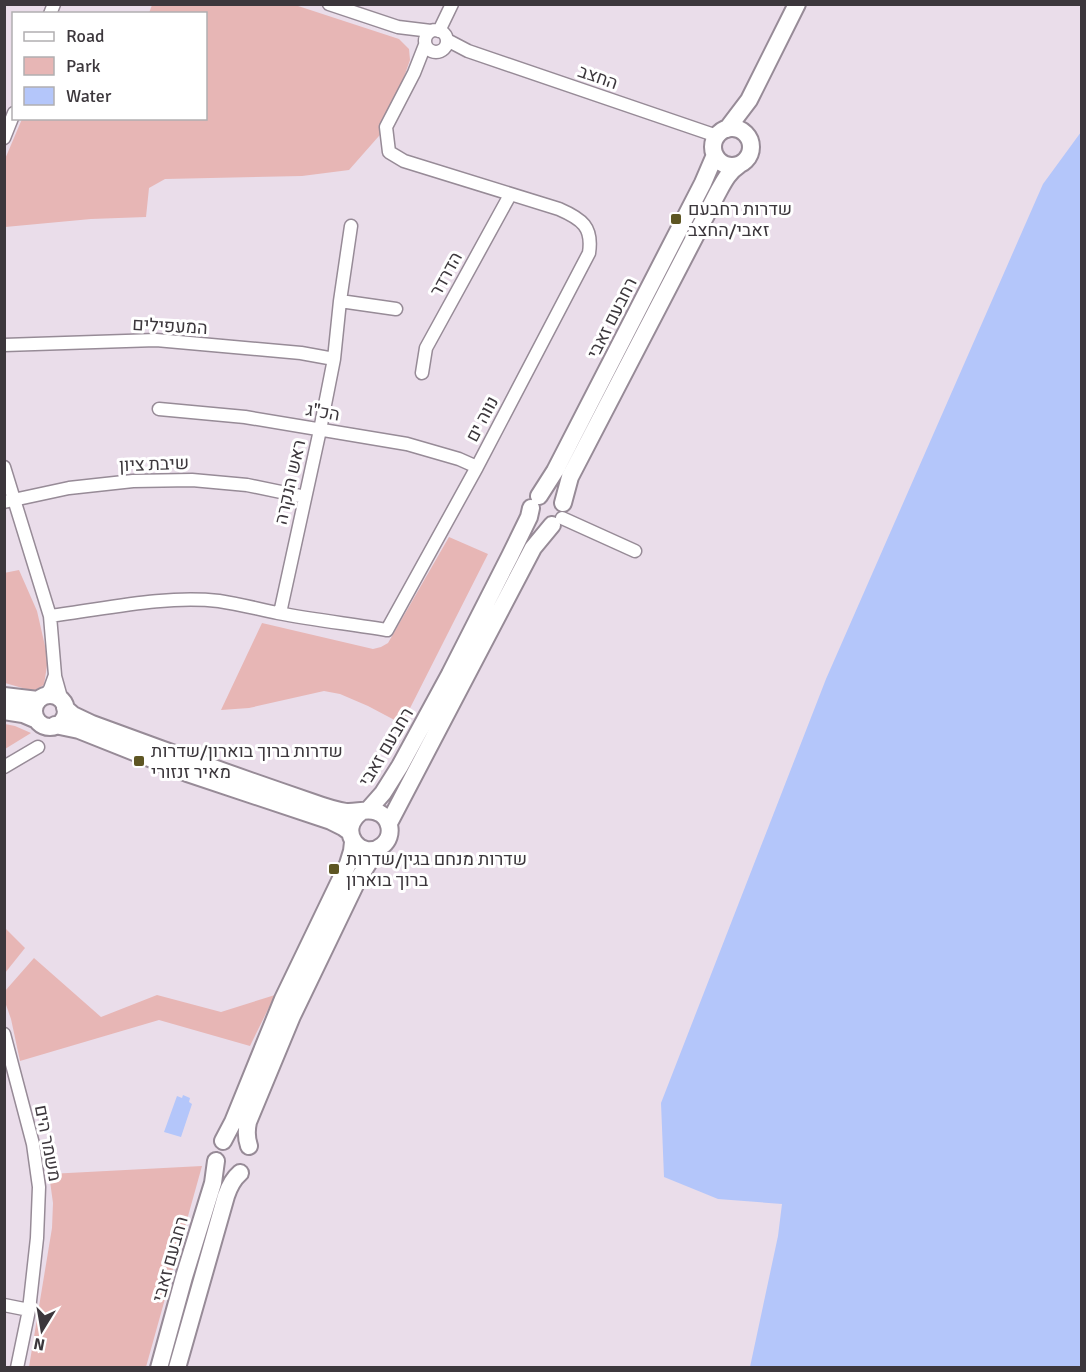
<svg xmlns="http://www.w3.org/2000/svg" width="1086" height="1372" font-family="Signika,Heebo,sans-serif">
	<style>
		.green { fill: #e7b6b5 }
		.water { fill: #b4c6fa }
		.lines { fill: none; stroke-linecap: round; stroke-linejoin: round }
		.street-casing { stroke: #978b97; stroke-width: 15 }
		.secondary-casing { stroke: #978b97; stroke-width: 20 }
		.street { stroke: #fff; stroke-width: 12 }
		.secondary { stroke: #fff; stroke-width: 16 }
		.poi-dot { fill: #5e5623; stroke: #fff; stroke-width: 2 }
		.labels { text-anchor: middle; dominant-baseline: central; stroke-width: 6; stroke-linejoin: round; paint-order: stroke }
		.street-label { font-size: 18px; fill: #3c373c; stroke: #fff }
		.poi-label { font-size: 18px; fill: #3c373c; stroke: #fff; text-anchor: start }
	</style>
	<rect width="100%" height="100%" fill="#eaddea"/>
	<path class="green" d="M 152,5 L 295,5 L 399,39 L 409,49 L 410,60 L 386,128 L 349,170 L 302,176 L 165,179 L 149,188 L 146,217 L 91,219 L 5,227 L 5,159 L 22,119 L 206,118 L 206,14 L 149,13 Z
		M 449,537 L 488,554 L 402,724 L 368,706 L 340,694 L 324,691 L 249,708 L 221,710 L 262,623 L 373,649 L 381,647 L 388,643 Z
		M 19,570 L 37,611 L 48,659 L 44,685 L 33,691 L 5,683 L 4,573 Z
		M 5,724 L 15,726 L 31,733 L 5,749 Z
		M 5,928 L 25,948 L 5,973 Z
		M 34,958 L 101,1017 L 157,995 L 221,1012 L 275,995 L 250,1046 L 159,1020 L 20,1061 L 11,1019 L 5,1002 L 5,991 Z
		M 202,1166 L 146,1367 L 29,1367 L 52,1228 L 53,1203 L 49,1174 Z"/>
	<path class="water" d="M 1081,132 L 1081,1367 L 750,1367 L 778,1236 L 782,1204 L 718,1199 L 664,1177 L 661,1103 L 826,679 L 1043,184 Z
		M 183,1095 L 190,1098 L 189,1102 L 192,1104 L 181,1137 L 164,1132 L 177,1096 L 182,1098 Z"/>
	<g class="lines">
		<defs>
			<path id="street" d="M 329,4 L 398,27 L 431,31
				M 50,14 L 54,4
				M425 41a11 11 0 1 1 22 0a11 11 0 1 1-22 0Z
				M 439,31 L 452,4
				M 447,40 L 468,51 L 717,136
				M 4,138 L 14,113
				M 340,301 L 396,309
				M 4,345 L 156,340 L 301,353 L 334,359
				M 422,373 L 426,348 L 510,195
				M 159,409 L 245,417 L 407,444 L 459,459 L 477,467
				M 4,467 L 50,616 L 55,675 L 50,689 L 45,696
				M 4,502 L 69,488 L 133,481 L 192,480 L 247,485 L 305,497
				M 562,518 L 635,551
				M 280,613 L 320,430 L 334,359 L 340,301 L 351,226
				M 50,616 C 106,609 163,595 219,601 C 239,604 258,609 278,613 C 314,620 351,624 387,630 L 477,467 L 589,253 C 593,227 582,219 559,209 L 404,161 L 389,152 L 386,127 L 414,73 L 425,45
				M 55,676 L 62,701
				M 4,767 L 38,747
				M 4,1034 L 33,1144 L 39,1187 L 37,1238 L 29,1310 L 17,1368
				M 4,1305 L 29,1310"/>
			<path id="secondary" d="M713 147a19 19 0 1 1 38 0a19 19 0 1 1-38 0Z
				M 727,129 L 749,100 L 797,4
				M 539,496 L 555,471 L 703,183 L 715,155
				M 563,503 L 570,477 L 717,194 C 723,183 728,172 739,165
				M34 711a16 16 0 1 1 32 0a16 16 0 1 1-32 0Z
				M 4,696 L 38,700
				M 65,708 L 73,715 L 92,724 C 165,751 238,777 311,802 C 322,806 334,810 346,812 C 356,813 368,808 377,812 C 391,817 394,836 383,845 C 362,863 335,831 361,812
				M 4,711 L 23,714 L 37,720
				M 55,725 L 79,730 L 187,773 L 331,821 L 343,827 L 350,832
				M 368,810 L 383,793 L 400,766 L 450,674 L 510,556 L 529,517 L 531,508
				M 389,823 L 533,548 L 552,525
				M 223,1141 L 233,1122 L 283,999 L 348,864 L 352,851 L 353,842
				M 249,1146 C 246,1137 246,1131 248,1122 L 292,1016 L 357,881 L 377,849
				M 159,1368 L 184,1277 L 213,1183 L 216,1161
				M 177,1368 L 226,1196 C 229,1187 233,1179 240,1173"/>
		</defs>
		<use href="#street" class="street-casing"/>
		<use href="#secondary" class="secondary-casing"/>
		<use href="#street" class="street"/>
		<use href="#secondary" class="secondary"/>
	</g>
	<g class="poi-dot">
		<rect x="670" y="213" width="12" height="12" rx="3"/>
		<rect x="133" y="755" width="12" height="12" rx="3"/>
		<rect x="328" y="863" width="12" height="12" rx="3"/>
	</g>
	<g class="labels">
		<g class="street-label">
			<text transform="translate(598 77) rotate(19)">החצב</text>
			<text transform="translate(446 274) rotate(-61)">הדרדר</text>
			<text transform="translate(612 318) rotate(-63)">רחבעם זאבי</text>
			<text transform="translate(170 326) rotate(3)">המעפילים</text>
			<text transform="translate(323 412) rotate(10)">הכ"ג</text>
			<text transform="translate(482 419) rotate(-62)">נווה ים</text>
			<text transform="translate(154 464) rotate(-2)">שיבת ציון</text>
			<text transform="translate(290 482) rotate(-77)">ראש הנקרה</text>
			<text transform="translate(386 747) rotate(-59)">רחבעם זאבי</text>
			<text transform="translate(48 1143) rotate(79)">משמר הים</text>
			<text transform="translate(170 1259) rotate(-74)">רחבעם זאבי</text>
		</g>
		<g class="poi-label">
			<text x="688" y="209">שדרות רחבעם<tspan x="688" dy="21">זאבי/החצב</tspan></text>
			<text x="151" y="751">שדרות ברוך בוארון/שדרות<tspan x="151" dy="21">מאיר זנזורי</tspan></text>
			<text x="346" y="859">שדרות מנחם בגין/שדרות<tspan x="346" dy="21">ברוך בוארון</tspan></text>
		</g>
	</g>
	<rect width="1086" height="1372" fill="none" stroke="#3c373c" stroke-width="12"/>
	<rect x="12" y="12" width="195" height="108" fill="#ffffff" stroke="#b1afb1" stroke-width="1.5"/>
	<rect x="24" y="32" width="30" height="9" fill="#ffffff" stroke="#b1afb1" stroke-width="1.5"/>
	<text x="66" y="42" font-size="18" fill="#3c373c">Road</text>
	<rect x="24" y="57" width="30" height="18" fill="#e7b6b5" stroke="#b1afb1" stroke-width="1.5"/>
	<text x="66" y="72" font-size="18" fill="#3c373c">Park</text>
	<rect x="24" y="87" width="30" height="18" fill="#b4c6fa" stroke="#b1afb1" stroke-width="1.5"/>
	<text x="66" y="102" font-size="18" fill="#3c373c">Water</text>
	<g transform="translate(42 1330) rotate(191)" stroke="#ffffff" stroke-width="4.5" paint-order="stroke">
	<path d="M0-4.5L10 22L0 15L-10 22Z" fill="#3c373c"/>
	<text y="-9" font-size="16" font-weight="bold" text-anchor="middle" fill="#3c373c">N</text>
	</g>
</svg>
